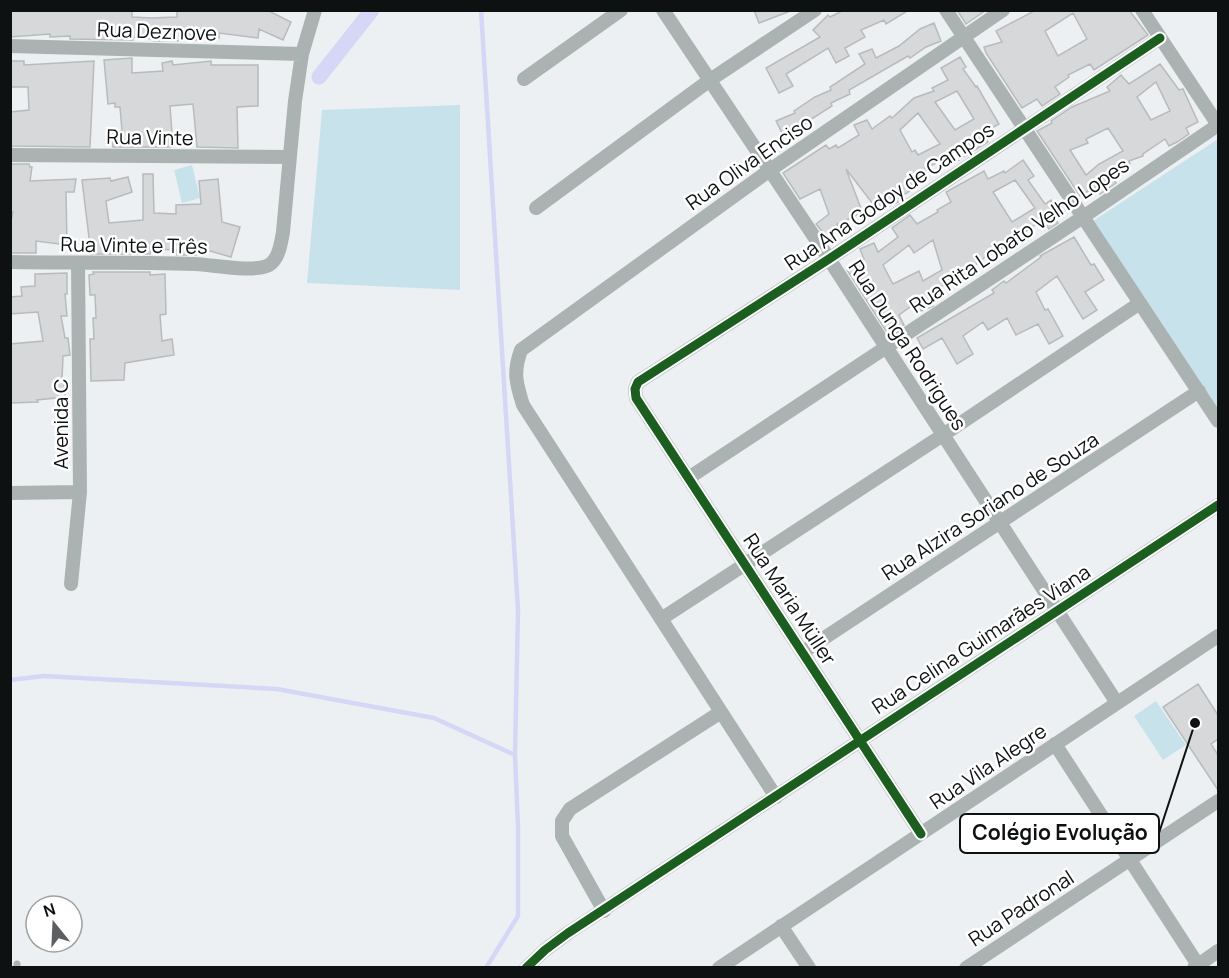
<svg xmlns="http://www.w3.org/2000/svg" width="1229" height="978" font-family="Manrope,sans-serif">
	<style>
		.green { fill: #c8e2ec }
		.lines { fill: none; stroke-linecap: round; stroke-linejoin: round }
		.stream { stroke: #d4d7f5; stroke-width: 4.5 }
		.canal { stroke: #d4d7f5; stroke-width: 15 }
		.building { fill: #d6d8da; stroke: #b8bbbd; stroke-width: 1.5; fill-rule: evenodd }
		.lane { stroke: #abb2b2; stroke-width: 7 }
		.street { stroke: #abb2b2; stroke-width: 14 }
		.cycleway-casing { stroke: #fff; stroke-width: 13 }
		.cycleway { stroke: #1b5e20; stroke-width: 9 }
		.labels { text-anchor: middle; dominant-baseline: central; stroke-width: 5; stroke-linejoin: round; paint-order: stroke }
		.street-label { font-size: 20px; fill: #0e1112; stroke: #fff }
		.leader { fill: none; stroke: #0e1112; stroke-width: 2 }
		.callout-dot { fill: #0e1112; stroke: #fff; stroke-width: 2 }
		.callout { fill: #fff; stroke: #0e1112; stroke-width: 2 }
		.callout-label { font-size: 21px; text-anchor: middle; font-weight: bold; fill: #0e1112 }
	</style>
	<rect width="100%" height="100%" fill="#ecf0f2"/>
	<path class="green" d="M 460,105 L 460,290 L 307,283 L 322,110 Z
		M 1218,139 L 1218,409 L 1093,221 Z
		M 192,165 L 200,198 L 182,203 L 174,170 Z
		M 1156,701 L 1186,745 L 1163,760 L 1134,716 Z"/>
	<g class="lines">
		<path class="stream" d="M 481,10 L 518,610 L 515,755 L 518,826 L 518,916 L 486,968
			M 10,680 L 44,676 L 277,689 L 434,718 L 515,755"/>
		<path class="canal" d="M 319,77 L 372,10"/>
	</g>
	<path class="building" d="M 10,10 L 132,10 L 132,17 L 151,18 L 177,17 L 177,10 L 267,10 L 291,22 L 283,40 L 259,29 L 258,38 L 219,33 L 219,38 L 196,38 L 196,40 L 172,41 L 154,41 L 154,39 L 133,37 L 133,40 L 70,39 L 70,36 L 50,37 L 50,34 L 10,37 Z
		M 754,10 L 788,10 L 788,12 L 759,23 Z
		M 844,10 L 909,10 L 886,24 L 884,20 L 861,30 L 865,37 L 845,48 L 849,56 L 836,63 L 828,48 L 786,74 L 793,86 L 779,93 L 766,68 L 820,37 L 813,30 L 828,15 L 830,17 Z
		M 957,10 L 986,10 L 966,24 Z
		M 1036,10 L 1129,10 L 1148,35 L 1094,70 L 1090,64 L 1068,75 L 1069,77 L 1055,87 L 1060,94 L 1042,106 L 1037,99 L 1022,108 L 986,53 L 984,47 L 1002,42 L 996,31 ZM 1073,13 L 1087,39 L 1058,56 L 1045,31 Z
		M 934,23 L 941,41 L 926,47 L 910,58 L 908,56 L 849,90 L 850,94 L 831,103 L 832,106 L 796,129 L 783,135 L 776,121 L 795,113 L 794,111 L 815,97 L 831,90 L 830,87 L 865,64 L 859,54 L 872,49 L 876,58 L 899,46 L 920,29 Z
		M 960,57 L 966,67 L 963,69 L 976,87 L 977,86 L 999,124 L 983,133 L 988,142 L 954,163 L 950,157 L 925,168 L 927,170 L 911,179 L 916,187 L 897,199 L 898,202 L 881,210 L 877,202 L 873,204 L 846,169 L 862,211 L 854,217 L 837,224 L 839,227 L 826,236 L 816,224 L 829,214 L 820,189 L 800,199 L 783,173 L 826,145 L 829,149 L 836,145 L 838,148 L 859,135 L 854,125 L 867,120 L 872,129 L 890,116 L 892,118 L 914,98 L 934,91 L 932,88 L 948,80 L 941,68 ZM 957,91 L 974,119 L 955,130 L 935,102 ZM 918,113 L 940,144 L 918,155 L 915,150 L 912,152 L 900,130 Z
		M 132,58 L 132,73 L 163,71 L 162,63 L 172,61 L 173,65 L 211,61 L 211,65 L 258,65 L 258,106 L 237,107 L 238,148 L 197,147 L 193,104 L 170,106 L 173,147 L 113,147 L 111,132 L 122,131 L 120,107 L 115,107 L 115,103 L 108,104 L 104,60 Z
		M 10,61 L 24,61 L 24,65 L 94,61 L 90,147 L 10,146 L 10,112 L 29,110 L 28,87 L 10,87 Z
		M 1160,64 L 1179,90 L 1183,89 L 1198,122 L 1186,128 L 1189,134 L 1177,142 L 1169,146 L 1165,139 L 1143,154 L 1143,156 L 1129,161 L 1130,164 L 1111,175 L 1116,183 L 1100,194 L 1095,187 L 1080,196 L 1037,131 L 1052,123 L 1051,121 L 1072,107 L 1110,91 L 1107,87 L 1121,75 L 1129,84 ZM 1156,82 L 1170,111 L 1151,120 L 1137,97 ZM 1108,128 L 1123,151 L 1099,164 L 1086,175 L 1070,150 L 1088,143 L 1086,139 Z
		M 1023,160 L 1034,176 L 1028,180 L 1045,204 L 1051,200 L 1057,210 L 1051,214 L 1058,223 L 1049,229 L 1043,219 L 1009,244 L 985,257 L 967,272 L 928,294 L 933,306 L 921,311 L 917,302 L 899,315 L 904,325 L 888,334 L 847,270 L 864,259 L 860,249 L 874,243 L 878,252 L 898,237 L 892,228 L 910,215 L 917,224 L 938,212 L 937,210 L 951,202 L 946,192 L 984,171 L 988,179 L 1004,171 L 1005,173 ZM 1015,180 L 1035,208 L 1012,222 L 993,192 ZM 933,240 L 942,270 L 923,281 L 919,271 L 893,284 L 883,265 L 909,245 L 914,253 Z
		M 10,164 L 29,164 L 30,167 L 32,167 L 30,181 L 76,179 L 74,192 L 66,192 L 67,245 L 36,241 L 36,253 L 10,253 L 10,225 L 13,212 L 10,212 Z
		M 143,174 L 153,174 L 154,213 L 176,214 L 176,205 L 201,204 L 199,181 L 218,179 L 222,222 L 240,227 L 231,257 L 196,247 L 196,255 L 177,255 L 177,250 L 151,249 L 150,254 L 91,254 L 82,180 L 110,178 L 111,181 L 128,177 L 132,192 L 106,201 L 109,223 L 143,220 Z
		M 1074,237 L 1091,265 L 1094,264 L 1104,280 L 1085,292 L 1097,310 L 1083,319 L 1057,276 L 1036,292 L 1045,310 L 1048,309 L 1063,336 L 1049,344 L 1038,324 L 1016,335 L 1007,318 L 988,330 L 983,322 L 963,336 L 973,354 L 957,364 L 942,338 L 923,349 L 917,338 L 994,293 L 992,290 L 1004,281 L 1006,283 L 1041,257 L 1040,256 Z
		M 93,272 L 150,272 L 150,275 L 165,274 L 166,314 L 160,315 L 162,341 L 172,339 L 174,355 L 125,363 L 124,380 L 91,381 L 90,339 L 94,339 L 93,318 L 96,318 L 95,295 L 90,295 L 89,275 L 94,274 Z
		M 67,273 L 67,294 L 65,294 L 67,316 L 61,316 L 65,338 L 68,338 L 70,355 L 63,356 L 62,380 L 64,380 L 65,397 L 37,400 L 38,402 L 10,403 L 10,344 L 43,341 L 38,312 L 10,314 L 10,297 L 22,296 L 21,287 L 35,286 L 35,274 Z
		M 1198,684 L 1218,715 L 1218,739 L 1211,744 L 1218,755 L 1218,790 L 1163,707 Z"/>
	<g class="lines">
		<path class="lane" d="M 17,964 L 17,968"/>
		<path class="street" d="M 663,10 L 829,259 L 1117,703
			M 946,10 L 1218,421
			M 10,46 L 302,54
			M 524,79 L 621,10
			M 10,155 L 290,157
			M 536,208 L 710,80 L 815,10
			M 10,262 C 72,263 134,262 195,264 C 214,265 253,273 269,265 C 279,259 281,243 283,232 L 295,101 L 302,54 L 315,10
			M 690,477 L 1083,217 L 1218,125 L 1142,10
			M 10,493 L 80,492
			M 71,584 L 80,492 L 78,263
			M 661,619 L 943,435 L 1140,303
			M 803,652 L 1199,391
			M 1055,744 L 1200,968
			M 776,797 L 523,405 C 516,383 513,372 521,350 L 770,170 L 1003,10
			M 921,834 L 636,398 L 635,389 L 638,382 L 829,259 L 1160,38
			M 604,911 L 562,836 L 562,821 L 570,809 L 721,712
			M 781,926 L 809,968
			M 526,968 L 545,950 L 568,933 L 1218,505
			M 719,968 L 1218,636
			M 966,968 L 1218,801
			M 1194,968 L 1218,951"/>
		<defs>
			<path id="cycleway" d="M 921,834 L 636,398 L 635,389 L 638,382 L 829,259 L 1160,38
				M 526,968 L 545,950 L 568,933 L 1218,505"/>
		</defs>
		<use href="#cycleway" class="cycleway-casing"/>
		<use href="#cycleway" class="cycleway"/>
	</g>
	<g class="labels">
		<g class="street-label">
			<text transform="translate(157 31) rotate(2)">Rua Deznove</text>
			<text transform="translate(150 137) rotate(1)">Rua Vinte</text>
			<text transform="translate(749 162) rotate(-35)">Rua Oliva Enciso</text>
			<text transform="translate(889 196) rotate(-34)">Rua Ana Godoy de Campos</text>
			<text transform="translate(1019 235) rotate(-34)">Rua Rita Lobato Velho Lopes</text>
			<text transform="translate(134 245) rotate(1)">Rua Vinte e Três</text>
			<text transform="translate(908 345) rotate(57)">Rua Dunga Rodrigues</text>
			<text transform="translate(60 424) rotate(-90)">Avenida C</text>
			<text transform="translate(990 506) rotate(-33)">Rua Alzira Soriano de Souza</text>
			<text transform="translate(790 599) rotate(57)">Rua Maria Müller</text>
			<text transform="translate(981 639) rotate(-33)">Rua Celina Guimarães Viana</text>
			<text transform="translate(988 766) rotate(-34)">Rua Vila Alegre</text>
			<text transform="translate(1021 908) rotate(-33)">Rua Padronal</text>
		</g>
	</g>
	<path class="leader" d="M1195 723L1159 833"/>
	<circle class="callout-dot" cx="1195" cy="723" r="6"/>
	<rect class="callout" x="960" y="814" width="199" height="39" rx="6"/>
	<g class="callout-label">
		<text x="1060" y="840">Colégio Evolução</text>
	</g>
	<rect width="1229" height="978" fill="none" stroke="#0e1112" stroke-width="24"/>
	<g transform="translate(54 924) rotate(342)"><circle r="28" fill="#ffffff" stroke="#9fa0a0" stroke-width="1.5"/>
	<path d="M0-4.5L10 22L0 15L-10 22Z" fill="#5c5f60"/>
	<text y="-9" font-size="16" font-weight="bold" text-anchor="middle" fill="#0e1112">N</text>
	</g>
</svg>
